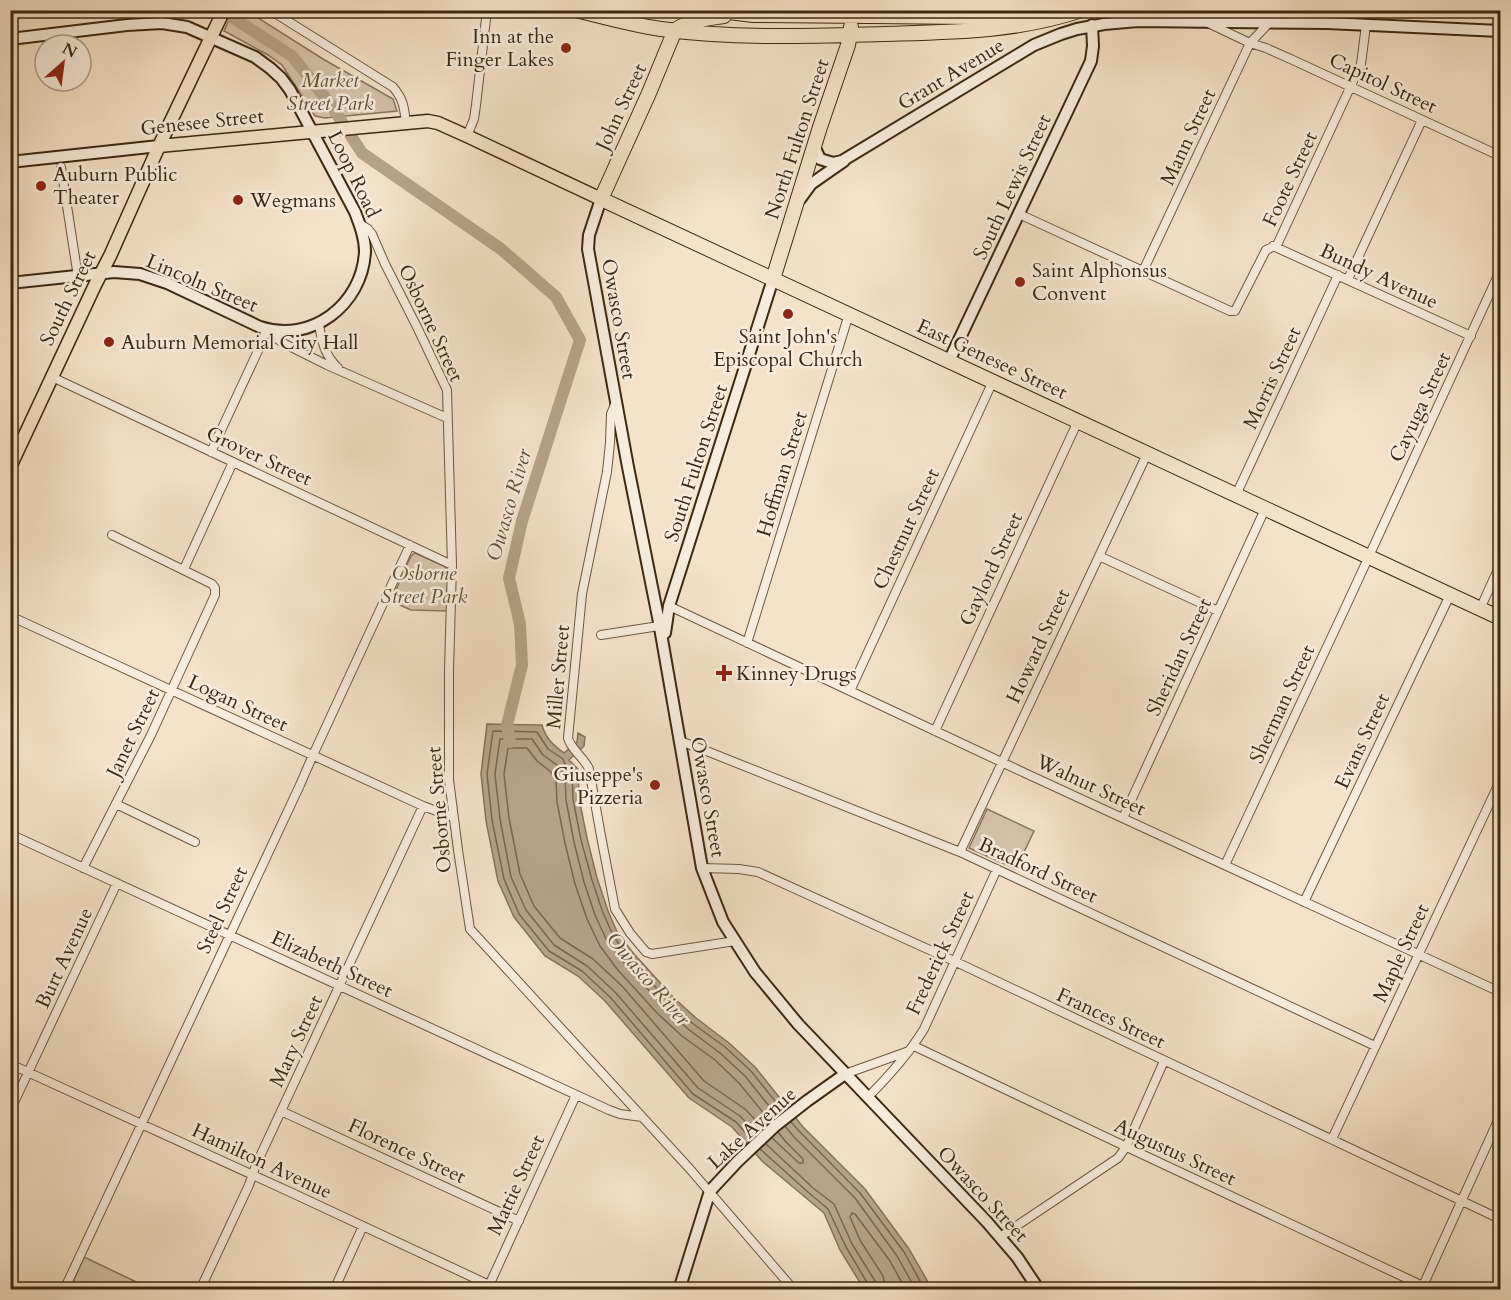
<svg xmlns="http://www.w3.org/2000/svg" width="1511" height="1300" font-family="Cardo,serif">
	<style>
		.green { fill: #d5c3aa; stroke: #88765e; stroke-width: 1.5 }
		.water { fill: #b6a48a; stroke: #85735a; stroke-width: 1.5 }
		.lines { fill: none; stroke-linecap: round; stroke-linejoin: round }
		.shore { stroke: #78664e; stroke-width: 1.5 }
		.river { stroke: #b6a48a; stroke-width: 12 }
		.street-casing { stroke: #6a583f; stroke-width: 10 }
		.secondary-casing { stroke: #3b2911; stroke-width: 14 }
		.primary-casing { stroke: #3b2911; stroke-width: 15 }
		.highway-casing { stroke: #3b2911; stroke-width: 16 }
		.street { stroke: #f8eddc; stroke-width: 8 }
		.secondary { stroke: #f8eddc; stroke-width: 10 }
		.primary { stroke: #f5e3c9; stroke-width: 12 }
		.highway { stroke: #f5e3c9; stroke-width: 14 }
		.poi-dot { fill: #8f2418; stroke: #f8eddc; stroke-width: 2 }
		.labels { text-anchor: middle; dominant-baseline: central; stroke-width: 5; stroke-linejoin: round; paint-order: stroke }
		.poi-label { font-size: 20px; fill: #3b2911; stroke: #f8eddc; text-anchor: start }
		.street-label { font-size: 20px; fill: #3b2911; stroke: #f8eddc }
		.park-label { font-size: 20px; font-style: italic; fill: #625037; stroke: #f8eddc }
		.water-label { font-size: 21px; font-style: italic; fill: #604e35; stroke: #f8eddc }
	</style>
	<rect width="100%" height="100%" fill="#f5e3c9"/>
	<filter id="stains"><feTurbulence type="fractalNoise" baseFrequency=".00333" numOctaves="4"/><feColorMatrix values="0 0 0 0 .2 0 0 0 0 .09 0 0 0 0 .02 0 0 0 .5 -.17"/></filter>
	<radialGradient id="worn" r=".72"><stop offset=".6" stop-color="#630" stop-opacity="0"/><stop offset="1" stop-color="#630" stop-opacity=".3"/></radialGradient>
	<path class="green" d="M 233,11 L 247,11 L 323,59 L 393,99 L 397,111 L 325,118 L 315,116 L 282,65 L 268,55 L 224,31 Z
		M 415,553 L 444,566 L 448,570 L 447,611 L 411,610 L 391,601 L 411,556 Z
		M 987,809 L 1034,831 L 1016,869 L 969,848 Z
		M 84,1257 L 151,1289 L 70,1289 Z"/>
	<path class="water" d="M 487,724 L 542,725 C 546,739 553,745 564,753 L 577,742 L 578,733 L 585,737 L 584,746 L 569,760 L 578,769 L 579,798 L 587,838 L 597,878 L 608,911 L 618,934 L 634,954 L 674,998 L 696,1018 L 729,1043 L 755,1067 L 803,1127 L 865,1189 L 909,1249 L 932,1289 L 864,1289 L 840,1250 L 824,1213 L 762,1161 L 732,1127 L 689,1098 L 605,1001 L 578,976 L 545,956 L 514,917 L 498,881 L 486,821 L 481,774 Z"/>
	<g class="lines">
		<path class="shore" d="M 791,1122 L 799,1131 L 860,1193 L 904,1252 L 925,1290
			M 785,1126 L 793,1136 L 855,1198 L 897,1256 L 916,1290
			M 763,1128 L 745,1109 L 704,1081 L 622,986 L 593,959 L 560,938 L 534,906 L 520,874 L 509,818 L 504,774 L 508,748 L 527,748 L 537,761 L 550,771 L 556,779 L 557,802 L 565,843 L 575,884 L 587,919 L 600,946 L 617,969 L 657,1013 L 682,1036 L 715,1060 L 739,1083 L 770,1121
			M 757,1134 L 740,1116 L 698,1088 L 615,992 L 587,966 L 554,945 L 526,910 L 511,877 L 500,819 L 495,774 L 500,739 L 532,739 L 543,755 L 557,765 L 565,775 L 566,800 L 574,842 L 584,882 L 595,915 L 607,941 L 624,963 L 664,1007 L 688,1029 L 720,1053 L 745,1076 L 777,1116
			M 772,1138 L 799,1163 L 803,1163 L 803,1159 L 786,1142 L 778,1132
			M 751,1139 L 736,1122 L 693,1094 L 610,997 L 582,971 L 549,951 L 519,914 L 504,879 L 492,820 L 487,774 L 493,731 L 537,732 L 548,749 L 563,759 L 565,764 L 572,771 L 573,799 L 581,840 L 592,880 L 603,913 L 614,937 L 629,958 L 669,1002 L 692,1023 L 725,1047 L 751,1071 L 783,1111
			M 766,1144 L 813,1188 L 834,1204 L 852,1244 L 875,1281 L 877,1290
			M 760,1149 L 809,1193 L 828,1209 L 846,1247 L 868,1284 L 869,1290
			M 886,1290 L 883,1276 L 860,1240 L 850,1217 L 852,1213 L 855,1214 L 890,1261 L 906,1290"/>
		<path class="river" d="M 221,10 L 292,56 L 331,105 L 362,153 L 501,249 L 556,297 L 580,340 L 522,521 L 509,578 L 520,624 L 522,665 L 507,725 L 510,742"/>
		<defs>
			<path id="street" d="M 270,10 L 393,87 C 404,100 404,108 406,123
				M 1210,24 L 1250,43 L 1266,48 L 1295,61 L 1500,156
				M 467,136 L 474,119 L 476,105 L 487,10
				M 61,167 L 78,277
				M 1019,214 L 1230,311 L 1235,311 L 1266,250 L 1277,245 L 1361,64 L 1366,25
				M 360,224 L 368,229 L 372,234 L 385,264 L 418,329 L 447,390 L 452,565 L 449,670 L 449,780 L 458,850 L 470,929 L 689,1168 L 794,1290
				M 1273,246 L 1471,336
				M 1143,271 L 1250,43 L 1269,23 L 1270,10
				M 1348,279 L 1422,120
				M 319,323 C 321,340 325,356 338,368
				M 272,330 L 275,337 L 283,343 L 327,365 L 447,418
				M 52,377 L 452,565
				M 616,402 L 611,414 L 610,443 L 607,472 L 582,594 L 568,738 C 571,750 584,757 589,769 L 601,836 L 615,909 L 630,933 L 646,952 L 652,954 L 735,941
				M 211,452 L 263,340 L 266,329
				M 1236,495 L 1338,275
				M 1099,556 L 1218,611
				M 184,569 L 233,462
				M 669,606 L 1027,774 L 1500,992
				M 1480,609 L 1500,565
				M 10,616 L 423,806 L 453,817
				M 601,635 L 659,626
				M 747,643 L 849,314
				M 850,691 L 993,381
				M 935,731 L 1078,421
				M 680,741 L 704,750 L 960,852 L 1375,1046
				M 116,804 L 195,842
				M 1123,818 L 1265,509
				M 10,834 L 609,1110 L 620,1114 L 642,1117
				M 960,852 L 1147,454
				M 1225,865 L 1347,604 L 1500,271
				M 83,868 L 151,735 L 215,595 L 215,588 L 212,584 L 112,535
				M 702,868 L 739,869 L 758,872 L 954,961 L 1500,1219
				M 1304,902 L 1450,595
				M 914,1046 L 1133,1150 L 1423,1286
				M 10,1064 L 290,1192 L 500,1290
				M 845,1074 L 909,1051
				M 868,1097 C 889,1076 908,1055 924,1029 L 997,869
				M 10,1111 L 117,883
				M 281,1111 L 519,1221
				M 1332,1139 L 1500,781
				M 1000,1237 L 1118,1158 L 1126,1147 L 1164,1061
				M 1422,1288 L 1500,1116
				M 64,1290 L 300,785 L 313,755 L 410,545
				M 200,1290 L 249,1185 L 256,1165 L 423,806
				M 334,1290 L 363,1226
				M 487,1290 L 576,1095"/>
			<path id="secondary" d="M 10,39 L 127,25 L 162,23 L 187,27 L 255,57 L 270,68 L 281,78 L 290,90 L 355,212 C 360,225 365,238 365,252 C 362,305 311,344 260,327 L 167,283 L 140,274 L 114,272 L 10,283
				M 814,146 L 820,159 L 833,163 L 842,161 L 1034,45 L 1061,34 L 1077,29 L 1104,24 L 1138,21 L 1327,23 L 1500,31
				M 10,162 L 159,146
				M 601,199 L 589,235 L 588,249 L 628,467 L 659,622 L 702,868 L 723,922 L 755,972 L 798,1024 L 987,1222 L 1017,1257 L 1039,1290
				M 800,199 L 811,184 L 844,161
				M 949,361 L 1091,61 L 1093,46 L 1092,25
				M 665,633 L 669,606 L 773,279
				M 679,1290 L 710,1191 L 737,1162 L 775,1126 L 807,1101 L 845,1074"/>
			<path id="primary" d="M 159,146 L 428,121 L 438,123 L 467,136 L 601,199
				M 10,467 L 95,285 L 110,256 L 159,146 L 224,10"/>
			<path id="highway" d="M 576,10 C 604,17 632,25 661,29 C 735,39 809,36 884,34 C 954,32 1015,32 1082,10
				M 713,10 L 753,15 L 974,17 L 998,16 L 1036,10
				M 675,30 L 649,93 L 601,199 L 1500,618
				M 675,30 C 693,19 704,19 724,16
				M 773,279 L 820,127 L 848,45 L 851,27"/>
		</defs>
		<use href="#street" class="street-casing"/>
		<use href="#secondary" class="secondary-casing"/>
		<use href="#primary" class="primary-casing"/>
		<use href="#highway" class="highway-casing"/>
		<use href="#street" class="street"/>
		<use href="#secondary" class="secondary"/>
		<use href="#primary" class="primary"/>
		<use href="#highway" class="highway"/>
	</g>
	<g class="poi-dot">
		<circle cx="566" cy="48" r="6"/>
		<circle cx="41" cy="186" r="6"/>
		<circle cx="238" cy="200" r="6"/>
		<circle cx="1020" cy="282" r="6"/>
		<circle cx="788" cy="314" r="6"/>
		<circle cx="109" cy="342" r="6"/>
		<path d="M721 664h6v6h6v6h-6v6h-6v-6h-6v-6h6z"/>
		<circle cx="655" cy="785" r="6"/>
	</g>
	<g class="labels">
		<g class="poi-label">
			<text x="554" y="36" text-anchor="end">Inn at the<tspan x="554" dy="23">Finger Lakes</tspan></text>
			<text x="53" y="174">Auburn Public<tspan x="53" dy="23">Theater</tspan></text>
			<text x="250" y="200">Wegmans</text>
			<text x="1032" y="270">Saint Alphonsus<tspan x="1032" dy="23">Convent</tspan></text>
			<text x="788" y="336" text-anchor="middle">Saint John's<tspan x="788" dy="23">Episcopal Church</tspan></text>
			<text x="121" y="342">Auburn Memorial City Hall</text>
			<text x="736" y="673">Kinney Drugs</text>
			<text x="643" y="774" text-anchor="end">Giuseppe's<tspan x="643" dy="23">Pizzeria</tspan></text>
		</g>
		<g class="street-label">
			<text transform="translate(951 74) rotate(-31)">Grant Avenue</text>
			<text transform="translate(1383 83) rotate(25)">Capitol Street</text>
			<text transform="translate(621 107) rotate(-65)">John Street</text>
			<text transform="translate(202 122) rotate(-6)">Genesee Street</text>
			<text transform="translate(1188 137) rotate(-65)">Mann Street</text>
			<text transform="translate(797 139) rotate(-72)">North Fulton Street</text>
			<text transform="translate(354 174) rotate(64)">Loop Road</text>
			<text transform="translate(1290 179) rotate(-65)">Foote Street</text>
			<text transform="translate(1012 187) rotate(-65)">South Lewis Street</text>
			<text transform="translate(1379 276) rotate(25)">Bundy Avenue</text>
			<text transform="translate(202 283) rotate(23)">Lincoln Street</text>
			<text transform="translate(68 298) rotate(-64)">South Street</text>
			<text transform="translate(619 319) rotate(80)">Owasco Street</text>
			<text transform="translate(431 323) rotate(65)">Osborne Street</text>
			<text transform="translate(992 359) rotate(25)">East Genesee Street</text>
			<text transform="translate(1272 378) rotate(-65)">Morris Street</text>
			<text transform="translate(1420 407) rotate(-65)">Cayuga Street</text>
			<text transform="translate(259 456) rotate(25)">Grover Street</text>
			<text transform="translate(696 463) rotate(-72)">South Fulton Street</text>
			<text transform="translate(782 474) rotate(-73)">Hoffman Street</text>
			<text transform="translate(906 529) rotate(-65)">Chestnut Street</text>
			<text transform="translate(991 569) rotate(-65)">Gaylord Street</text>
			<text transform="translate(1038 646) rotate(-65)">Howard Street</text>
			<text transform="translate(1179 657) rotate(-65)">Sheridan Street</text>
			<text transform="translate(558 677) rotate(-85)">Miller Street</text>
			<text transform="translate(238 703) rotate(25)">Logan Street</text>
			<text transform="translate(1282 704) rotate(-65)">Sherman Street</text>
			<text transform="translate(133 733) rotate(-64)">Janet Street</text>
			<text transform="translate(1362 741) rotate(-65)">Evans Street</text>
			<text transform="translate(1091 785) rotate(25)">Walnut Street</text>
			<text transform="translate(708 797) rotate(80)">Owasco Street</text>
			<text transform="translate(439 810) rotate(-95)">Osborne Street</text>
			<text transform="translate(1038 870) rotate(25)">Bradford Street</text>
			<text transform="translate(222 910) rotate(-65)">Steel Street</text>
			<text transform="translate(940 953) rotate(-65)">Frederick Street</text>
			<text transform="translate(1401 953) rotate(-65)">Maple Street</text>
			<text transform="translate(64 958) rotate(-65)">Burt Avenue</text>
			<text transform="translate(332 964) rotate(25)">Elizabeth Street</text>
			<text transform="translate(1111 1018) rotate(25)">Frances Street</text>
			<text transform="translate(296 1041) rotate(-65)">Mary Street</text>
			<text transform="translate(752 1128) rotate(-42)">Lake Avenue</text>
			<text transform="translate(407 1151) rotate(25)">Florence Street</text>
			<text transform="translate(1175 1152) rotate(25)">Augustus Street</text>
			<text transform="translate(262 1161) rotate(25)">Hamilton Avenue</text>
			<text transform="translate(516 1185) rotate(-65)">Mattie Street</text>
			<text transform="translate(983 1194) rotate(47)">Owasco Street</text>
		</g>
		<g class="park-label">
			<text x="330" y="80">Market<tspan x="330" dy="23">Street Park</tspan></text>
			<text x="424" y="573">Osborne<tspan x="424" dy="23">Street Park</tspan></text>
		</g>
		<g class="water-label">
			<text transform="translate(509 505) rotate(-74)">Owasco River</text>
			<text transform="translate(648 979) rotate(49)">Owasco River</text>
		</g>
	</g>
	<rect width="1511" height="1300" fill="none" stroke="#f5e3c9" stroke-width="36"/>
	<rect x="12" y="12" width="1487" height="1276" fill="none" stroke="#3b2911" stroke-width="3"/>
	<rect x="18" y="18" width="1475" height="1264" fill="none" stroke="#3b2911" stroke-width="1.5"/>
	<g transform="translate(63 63) rotate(28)"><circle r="28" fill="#f8eddc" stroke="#ac9f8b" stroke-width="1.5"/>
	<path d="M0-4.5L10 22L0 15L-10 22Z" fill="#8f2418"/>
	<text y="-9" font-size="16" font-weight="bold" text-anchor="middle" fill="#3b2911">N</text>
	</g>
	<rect width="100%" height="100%" filter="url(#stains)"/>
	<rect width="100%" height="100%" fill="url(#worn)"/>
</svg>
